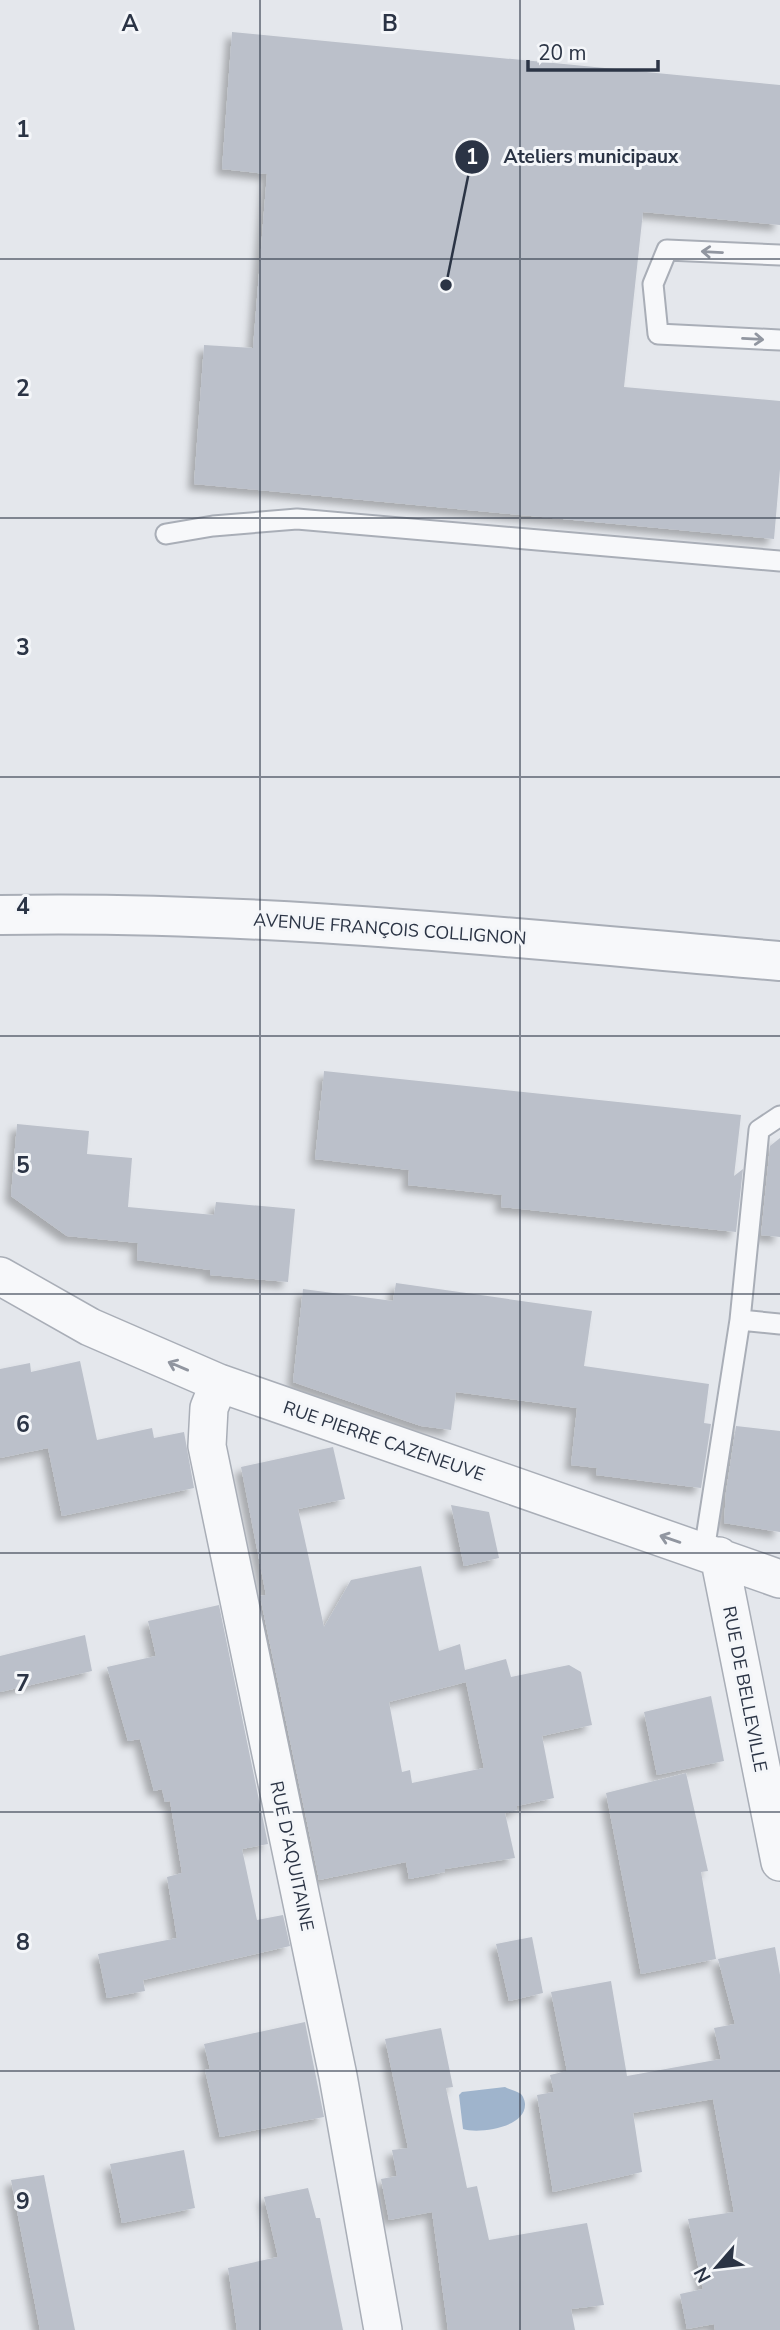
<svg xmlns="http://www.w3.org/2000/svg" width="780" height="2330" font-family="'Nunito Sans',sans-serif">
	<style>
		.water { fill: #9fb4cc }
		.building { fill: #bbc0ca; fill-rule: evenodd; filter: url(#shadow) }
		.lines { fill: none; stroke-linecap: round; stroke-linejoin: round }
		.service-casing { stroke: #a9aeb7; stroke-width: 23 }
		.minor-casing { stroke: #a9aeb7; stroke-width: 40 }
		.tertiary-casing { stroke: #a9aeb7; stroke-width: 42 }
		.service { stroke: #f7f8fa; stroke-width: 19 }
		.minor { stroke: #f7f8fa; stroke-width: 37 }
		.tertiary { stroke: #f7f8fa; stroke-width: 38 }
		.oneway { stroke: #9196a0 }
		.grid { fill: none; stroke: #2b3445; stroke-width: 2; stroke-opacity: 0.55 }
		.labels { text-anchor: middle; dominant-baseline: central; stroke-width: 6; stroke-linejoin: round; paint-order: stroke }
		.street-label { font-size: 18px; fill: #2b3445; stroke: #f4f6f9 }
		.grid-label { font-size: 23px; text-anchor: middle; font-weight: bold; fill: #2b3445; stroke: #f4f6f9; stroke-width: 6; stroke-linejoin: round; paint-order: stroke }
		.leader { fill: none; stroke: #2b3445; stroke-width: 2.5 }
		.callout-dot { fill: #2b3445; stroke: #f4f6f9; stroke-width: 2.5 }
		.mark-label { font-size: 21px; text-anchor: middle; font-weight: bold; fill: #fff }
		.callout-label { font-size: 19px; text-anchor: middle; font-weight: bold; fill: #2b3445; stroke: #f4f6f9; stroke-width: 6; stroke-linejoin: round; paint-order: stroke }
	</style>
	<defs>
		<filter id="shadow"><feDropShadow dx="-6" dy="6" stdDeviation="3.5" flood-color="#0004"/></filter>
	</defs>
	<rect width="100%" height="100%" fill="#e4e7ec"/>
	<path class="water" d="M 505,2087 C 510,2090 517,2091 521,2094 C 523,2096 525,2101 525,2104 C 526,2128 478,2134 463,2129 L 459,2095 L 462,2092 Z"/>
	<path class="building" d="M 232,32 L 780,85 L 780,225 L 643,212 L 624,387 L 780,401 L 780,469 L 774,539 L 194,484 L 204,345 L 253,348 L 267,174 L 222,169 Z
		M 324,1071 L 741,1115 L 734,1176 L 743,1169 L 736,1232 L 501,1207 L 502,1195 L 408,1185 L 409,1170 L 315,1159 Z
		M 17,1124 L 89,1131 L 87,1154 L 132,1158 L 128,1207 L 214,1215 L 216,1202 L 295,1209 L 288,1282 L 210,1275 L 210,1270 L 137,1260 L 138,1243 L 67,1236 L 11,1196 Z
		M 780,1138 L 780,1237 L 761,1235 L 770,1146 Z
		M 396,1283 L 592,1311 L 584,1366 L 709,1384 L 704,1423 L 711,1424 L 701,1488 L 596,1475 L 597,1468 L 571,1465 L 577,1408 L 456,1392 L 451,1430 L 421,1426 L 293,1382 L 303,1289 L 393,1301 Z
		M 80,1361 L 97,1440 L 152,1428 L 154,1438 L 184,1432 L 194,1488 L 62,1516 L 48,1448 L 0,1458 L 0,1369 L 30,1363 L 31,1372 Z
		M 736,1426 L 780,1431 L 780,1532 L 724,1523 L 726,1492 Z
		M 333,1447 L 345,1499 L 298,1509 L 324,1627 L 351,1580 L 421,1566 L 439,1651 L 460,1644 L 465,1670 L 506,1659 L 511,1677 L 569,1665 L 581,1672 L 592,1725 L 542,1736 L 554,1798 L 517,1806 L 517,1810 L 505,1813 L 515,1858 L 445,1869 L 445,1872 L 409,1879 L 406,1862 L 319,1880 L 260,1596 L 266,1595 L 241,1467 ZM 466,1682 L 484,1768 L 412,1783 L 410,1770 L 402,1772 L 389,1702 Z
		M 451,1505 L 489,1512 L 499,1558 L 464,1566 Z
		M 219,1605 L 268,1844 L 242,1849 L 257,1920 L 283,1915 L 290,1946 L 143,1980 L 145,1991 L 107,1998 L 98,1954 L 177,1938 L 167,1877 L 182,1873 L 170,1801 L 165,1802 L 162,1789 L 154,1791 L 140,1739 L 128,1741 L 107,1667 L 156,1656 L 148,1621 Z
		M 85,1635 L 92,1671 L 0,1692 L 0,1656 Z
		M 711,1696 L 724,1761 L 657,1775 L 644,1712 Z
		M 686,1773 L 708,1871 L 701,1872 L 716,1959 L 641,1974 L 606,1793 Z
		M 532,1937 L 543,1993 L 509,2001 L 496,1944 Z
		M 775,1947 L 780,1975 L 780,2330 L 715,2330 L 714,2324 L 687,2329 L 680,2294 L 703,2289 L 688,2219 L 734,2212 L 713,2099 L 633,2113 L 642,2172 L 553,2192 L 537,2095 L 554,2092 L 550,2075 L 567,2071 L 551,1992 L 611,1981 L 627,2076 L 721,2059 L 714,2028 L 735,2024 L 718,1959 Z
		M 305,2022 L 324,2117 L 220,2137 L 205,2070 L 210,2069 L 204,2044 Z
		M 441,2028 L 453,2087 L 446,2088 L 467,2188 L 477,2186 L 489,2240 L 587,2223 L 604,2305 L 571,2309 L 575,2330 L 448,2330 L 432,2212 L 389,2220 L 381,2179 L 397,2176 L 392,2150 L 408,2148 L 385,2039 Z
		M 184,2150 L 195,2208 L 122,2223 L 110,2164 Z
		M 44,2175 L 53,2221 L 75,2330 L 40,2330 L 11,2180 Z
		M 308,2188 L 316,2218 L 320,2218 L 343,2330 L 237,2330 L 228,2268 L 278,2257 L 264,2197 Z"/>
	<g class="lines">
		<defs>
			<path id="service" d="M 780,255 L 667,250 L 653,284 L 658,334 L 780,340
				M 166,534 L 213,526 L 297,519 L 780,561
				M 780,1116 L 759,1130 L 740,1320 L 780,1324
				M 704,1551 L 740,1320"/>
			<path id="minor" d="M 0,1276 L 90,1327 L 219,1383 L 780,1579
				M 219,1383 L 209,1408 L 207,1446 L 338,2076 L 383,2330
				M 719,1556 L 780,1862"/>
			<path id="tertiary" d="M 0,915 C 261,910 520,939 780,961"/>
		</defs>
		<use href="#service" class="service-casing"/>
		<use href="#minor" class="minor-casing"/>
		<use href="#tertiary" class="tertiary-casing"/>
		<use href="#service" class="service"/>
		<use href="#minor" class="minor"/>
		<use href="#tertiary" class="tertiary"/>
	</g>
	<defs><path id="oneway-shaft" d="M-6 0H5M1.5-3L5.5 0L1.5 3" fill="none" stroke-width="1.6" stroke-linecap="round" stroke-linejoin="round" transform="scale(1.75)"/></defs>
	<g class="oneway">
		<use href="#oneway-shaft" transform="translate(712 252) rotate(-177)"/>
		<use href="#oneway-shaft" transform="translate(753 339) rotate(3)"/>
		<use href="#oneway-shaft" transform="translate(178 1366) rotate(-157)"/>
		<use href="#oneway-shaft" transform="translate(670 1539) rotate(-161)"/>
	</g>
	<path class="grid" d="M 260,0 L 260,2330M 520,0 L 520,2330M 0,259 L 780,259M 0,518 L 780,518M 0,777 L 780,777M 0,1036 L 780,1036M 0,1294 L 780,1294M 0,1553 L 780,1553M 0,1812 L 780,1812M 0,2071 L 780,2071"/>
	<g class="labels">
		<g class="street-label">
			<text transform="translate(390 929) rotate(4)">AVENUE FRANÇOIS COLLIGNON</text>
			<text transform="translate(384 1441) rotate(19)">RUE PIERRE CAZENEUVE</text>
			<text transform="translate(745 1689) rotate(79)">RUE DE BELLEVILLE</text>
			<text transform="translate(292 1856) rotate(78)">RUE D'AQUITAINE</text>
		</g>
	</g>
	<g class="grid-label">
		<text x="130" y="31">A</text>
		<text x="390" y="31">B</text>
		<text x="23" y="137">1</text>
		<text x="23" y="396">2</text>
		<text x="23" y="655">3</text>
		<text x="23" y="914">4</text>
		<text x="23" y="1173">5</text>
		<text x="23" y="1432">6</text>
		<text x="23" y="1691">7</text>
		<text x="23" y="1950">8</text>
		<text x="23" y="2209">9</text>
	</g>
	<path class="leader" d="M446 285L472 157"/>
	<g class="callout-dot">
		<circle cx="446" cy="285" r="7"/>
		<circle cx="472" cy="157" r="18"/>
	</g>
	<g class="mark-label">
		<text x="472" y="164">1</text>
	</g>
	<g class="callout-label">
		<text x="591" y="163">Ateliers municipaux</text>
	</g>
	<g transform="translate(717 2267) rotate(242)" stroke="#f4f6f9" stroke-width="5" paint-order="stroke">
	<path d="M0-5L12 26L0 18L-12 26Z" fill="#2b3445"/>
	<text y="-10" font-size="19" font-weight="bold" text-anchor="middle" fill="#2b3445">N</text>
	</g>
	<path d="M528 60v10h130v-10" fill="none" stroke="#2b3445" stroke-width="3.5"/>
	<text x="538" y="60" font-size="21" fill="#2b3445" stroke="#f4f6f9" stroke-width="5" paint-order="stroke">20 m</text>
</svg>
